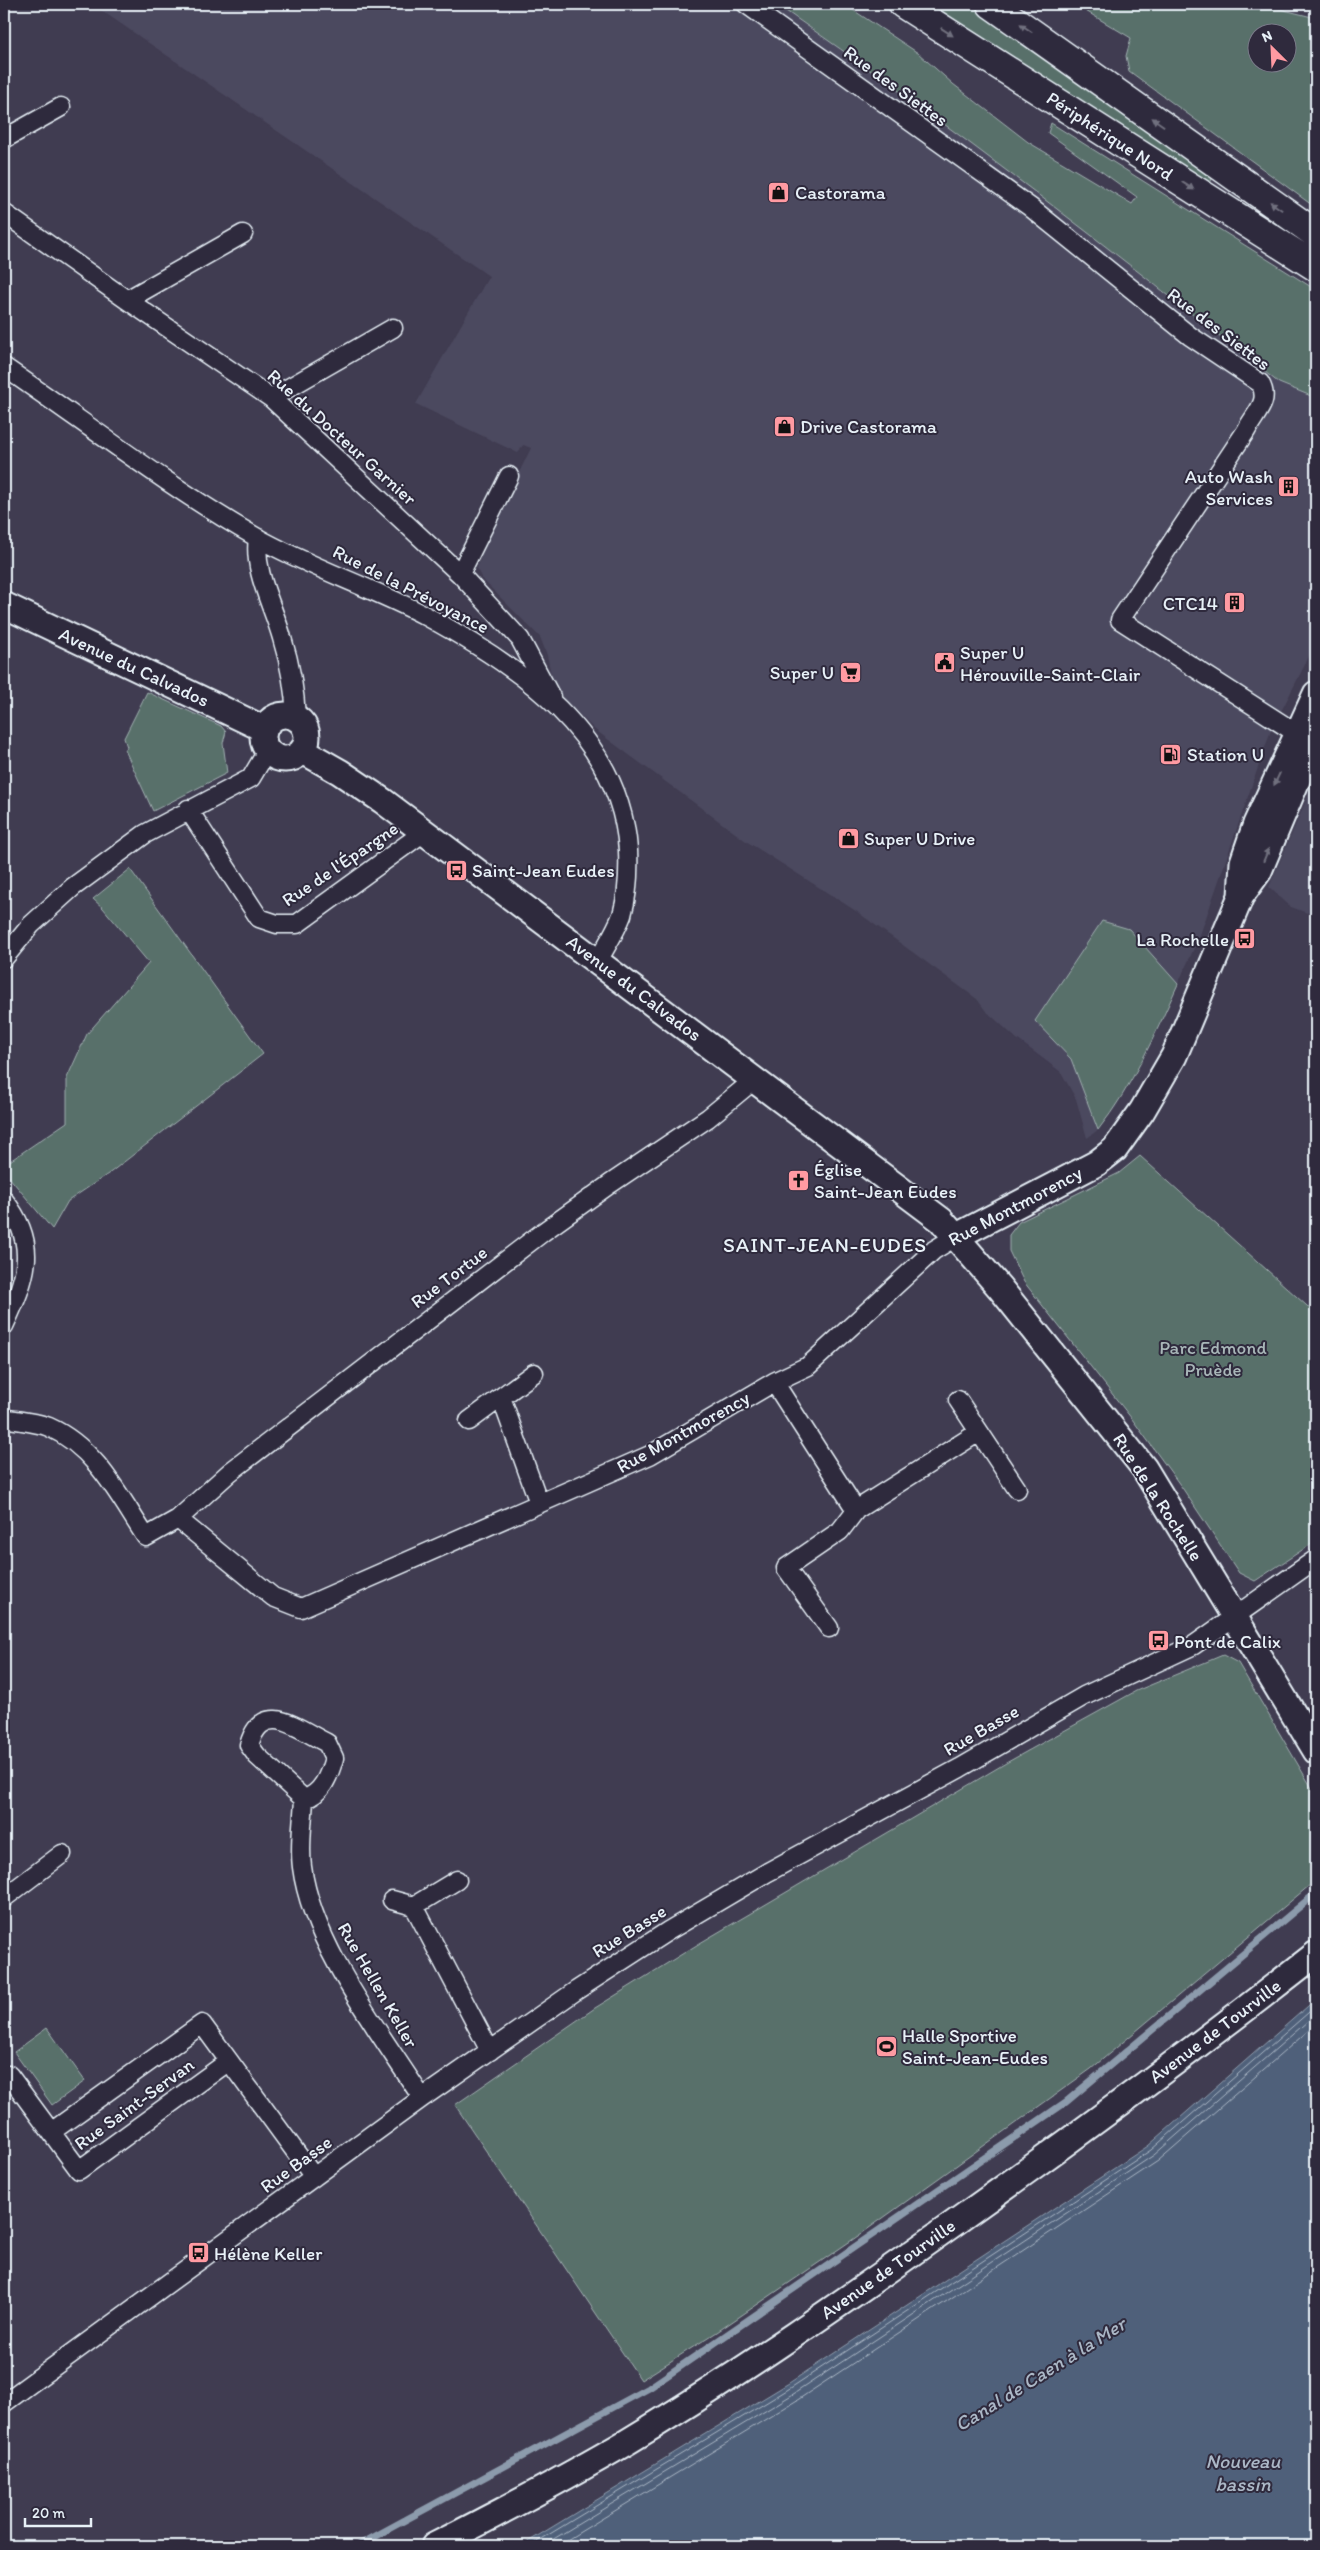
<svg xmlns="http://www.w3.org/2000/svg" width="1320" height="2550" font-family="Itim,sans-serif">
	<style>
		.built { fill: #4b495f }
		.green { fill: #596f6a; stroke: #a0b0b1; fill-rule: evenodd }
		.water { fill: #4f617a; stroke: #8c9bac }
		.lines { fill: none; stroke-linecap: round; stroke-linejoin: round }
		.shore { stroke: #abb7c6; stroke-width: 1 }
		.stream { stroke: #8c9bac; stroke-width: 7 }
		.street-casing { stroke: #e8f1f8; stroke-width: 21 }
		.secondary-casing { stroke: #e8f1f8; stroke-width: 29 }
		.highway-casing { stroke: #e8f1f8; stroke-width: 31 }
		.street { stroke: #2f2a3d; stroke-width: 18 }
		.secondary { stroke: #2f2a3d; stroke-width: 25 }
		.highway { stroke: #2f2a3d; stroke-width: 28 }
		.oneway { fill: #70707e }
		.labels { text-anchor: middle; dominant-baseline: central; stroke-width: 4; stroke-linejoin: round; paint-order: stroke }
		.street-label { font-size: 19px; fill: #e8f1f8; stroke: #2f2a3d }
		.poi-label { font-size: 19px; fill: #e8f1f8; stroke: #2f2a3d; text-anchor: start }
		.park-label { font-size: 19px; fill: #a8b6b8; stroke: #2f2a3d }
		.water-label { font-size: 20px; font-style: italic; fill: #abb7c6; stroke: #2f2a3d }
		.quarter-label { font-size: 21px; letter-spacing: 1px; fill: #e8f1f8; stroke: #2f2a3d }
	</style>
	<rect width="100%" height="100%" fill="#403c51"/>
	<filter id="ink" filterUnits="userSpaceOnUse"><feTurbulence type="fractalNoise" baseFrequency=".02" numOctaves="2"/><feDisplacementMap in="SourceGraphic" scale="10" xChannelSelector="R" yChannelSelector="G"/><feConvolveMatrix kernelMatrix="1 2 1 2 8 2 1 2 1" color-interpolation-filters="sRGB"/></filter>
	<g filter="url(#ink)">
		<path class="built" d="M 92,4 L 776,4 L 851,55 L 1026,183 L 1279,383 L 1316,398 L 1316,643 L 1270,733 L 1200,935 L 1158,1028 L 1116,1107 L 1098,1130 L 1087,1138 L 1076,1099 L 1061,1072 L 1017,1039 L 985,1010 L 977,999 L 856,911 L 746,841 L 594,729 L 562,697 L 552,679 L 547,655 L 540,637 L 482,579 L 477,569 L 483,547 L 531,448 L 523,445 L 518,453 L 416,404 L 489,276 Z
			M 1316,777 L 1316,916 L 1291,907 L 1269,887 Z"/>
		<path class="green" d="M 776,4 L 844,4 L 918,53 L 953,84 L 1028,142 L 1132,204 L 1137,197 L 1048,133 L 1051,123 L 1316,290 L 1316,398 L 1279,383 C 1115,252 949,123 776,4 Z
			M 931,4 L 970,4 L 1214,173 L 1210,184 Z
			M 1074,4 L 1260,4 L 1316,18 L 1316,208 L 1129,71 L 1126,56 L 1131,38 ZM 1258,32 L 1288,32 L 1288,62 L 1258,62 Z
			M 147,692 L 221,726 L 226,732 L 223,743 L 227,773 L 153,811 L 125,750 L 127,747 L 124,738 Z
			M 130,869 L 263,1054 L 111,1172 L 68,1201 L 52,1229 L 4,1171 L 4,1165 L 67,1122 L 67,1078 L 87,1034 L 149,963 L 103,908 L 93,899 Z
			M 1102,921 L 1129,929 L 1178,984 C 1155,1035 1132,1087 1098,1130 L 1071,1059 L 1035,1021 Z
			M 1140,1156 L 1316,1314 L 1316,1541 L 1255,1581 L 1239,1573 L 1183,1489 L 1132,1419 L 1024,1282 L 1009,1251 L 1009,1235 L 1019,1222 L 1119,1173 Z
			M 1223,1655 L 1238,1663 L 1316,1795 L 1316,1880 L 1091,2069 L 858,2236 L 717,2332 L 641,2380 L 455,2105 L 595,2008 L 700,1943 L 1006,1763 L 1136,1691 Z
			M 47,2028 L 85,2081 L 52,2105 L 14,2052 Z"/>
		<path class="water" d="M 1316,1999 L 1316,2546 L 521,2546 L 789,2383 L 1148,2146 Z"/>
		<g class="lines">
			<path class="shore" d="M 530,2546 L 792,2387 L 1151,2150 L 1316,2006
				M 542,2546 L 795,2393 L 1154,2155 L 1316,2014
				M 557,2546 L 799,2399 L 1158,2161 L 1316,2024"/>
			<path class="stream" d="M 357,2546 L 649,2388 L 1066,2102 L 1316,1893"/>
			<defs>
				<path id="street" d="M 746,4 L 1030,207 L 1190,336 L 1260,383 C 1271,402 1255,413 1246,431 L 1120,620 L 1307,740
					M 4,139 L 61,107
					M 4,213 L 127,300 L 271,398 L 460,574 L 520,639 L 551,697
					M 127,300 L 243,234
					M 4,367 C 86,423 170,488 256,537 C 311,568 371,587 426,616 C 519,666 620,735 628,850 C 629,872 628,894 622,915 C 616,931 606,946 598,961
					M 271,398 L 393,328
					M 258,538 C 253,572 273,605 282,638 C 290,664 295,690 296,718
					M 460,574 L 509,476
					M 188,809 L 259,918 L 277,924 L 297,924 L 424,832
					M 4,958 L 31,925 L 73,887 L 145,834 L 251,778 L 267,751
					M 4,1200 C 40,1245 26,1278 4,1326
					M 774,1382 L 856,1510
					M 501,1397 L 539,1503
					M 958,1400 L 1017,1489
					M 4,1418 C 18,1421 36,1422 49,1427 C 96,1448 119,1496 146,1537 L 178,1519 L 230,1472 L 543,1232 L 610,1184 L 708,1118 L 754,1080
					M 469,1421 L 534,1373
					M 178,1519 L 273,1597 L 301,1608 L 650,1455 L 774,1382 L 808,1366 L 934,1250 L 957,1236
					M 829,1628 L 786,1568 L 840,1531 L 856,1510 L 979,1432
					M 304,1799 C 322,1794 329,1776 334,1758 L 327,1743 C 298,1729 263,1698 249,1745 L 257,1756 L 304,1799 C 303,1821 299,1845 302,1867 C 312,1945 380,2032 422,2098
					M 457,1880 L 414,1906 L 490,2051
					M 4,1898 L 62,1854
					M 392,1900 L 414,1906
					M 4,2079 L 9,2075 L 51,2132 L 202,2024 L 314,2177
					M 51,2132 L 79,2170 L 229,2061
					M 4,2403 L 422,2098 L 577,1990 L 668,1931 L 768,1872 L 960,1768 L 1084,1696 L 1194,1645 L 1316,1559"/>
				<path id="secondary" d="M 4,605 L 264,729
					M263 737a22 22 0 1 1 44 0a22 22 0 1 1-44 0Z
					M 303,751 L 340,772 L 383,801 L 941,1220 L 1000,1288 L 1144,1468 L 1316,1751
					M 1241,896 L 1243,862 L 1256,824 L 1316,694
					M 957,1236 L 1097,1163 L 1115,1149 L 1142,1111 L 1174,1056 L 1241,896 L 1259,871 L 1316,735
					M 434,2546 C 499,2513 564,2479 627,2442 C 742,2373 852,2296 960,2219 C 1081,2133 1200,2045 1316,1954"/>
				<path id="highway" d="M 903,4 L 1316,267
					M 991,4 L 1316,234"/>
			</defs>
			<use href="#street" class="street-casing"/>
			<use href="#secondary" class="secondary-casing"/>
			<use href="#highway" class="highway-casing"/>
			<use href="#street" class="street"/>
			<use href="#secondary" class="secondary"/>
			<use href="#highway" class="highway"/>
		</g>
		<defs><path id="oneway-solid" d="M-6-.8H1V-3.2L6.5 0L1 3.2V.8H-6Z" transform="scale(1.25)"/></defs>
		<g class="oneway">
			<use href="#oneway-solid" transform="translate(1026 28) rotate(-145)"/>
			<use href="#oneway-solid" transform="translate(947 32) rotate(33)"/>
			<use href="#oneway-solid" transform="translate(1158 122) rotate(-145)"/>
			<use href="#oneway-solid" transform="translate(1188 186) rotate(33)"/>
			<use href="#oneway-solid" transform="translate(1276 206) rotate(-145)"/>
			<use href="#oneway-solid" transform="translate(1277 779) rotate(115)"/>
			<use href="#oneway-solid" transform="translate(1266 855) rotate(-68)"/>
		</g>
	</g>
	<defs>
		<symbol id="shop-square" viewBox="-11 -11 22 22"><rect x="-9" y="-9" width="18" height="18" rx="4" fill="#ff9aa2" stroke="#2f2a3d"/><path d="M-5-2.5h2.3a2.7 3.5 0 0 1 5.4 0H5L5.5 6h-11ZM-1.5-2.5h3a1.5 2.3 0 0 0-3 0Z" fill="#111"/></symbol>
		<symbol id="building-square" viewBox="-11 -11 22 22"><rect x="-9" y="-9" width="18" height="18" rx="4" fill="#ff9aa2" stroke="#2f2a3d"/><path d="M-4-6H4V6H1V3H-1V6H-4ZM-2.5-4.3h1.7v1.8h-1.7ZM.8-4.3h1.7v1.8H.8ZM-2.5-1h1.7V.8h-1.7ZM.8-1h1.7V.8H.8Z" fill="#111"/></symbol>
		<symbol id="civic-square" viewBox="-11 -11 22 22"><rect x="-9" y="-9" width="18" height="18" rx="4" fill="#ff9aa2" stroke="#2f2a3d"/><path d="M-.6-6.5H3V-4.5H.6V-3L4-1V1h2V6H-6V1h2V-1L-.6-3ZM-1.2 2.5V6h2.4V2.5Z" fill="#111"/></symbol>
		<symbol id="supermarket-square" viewBox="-11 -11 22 22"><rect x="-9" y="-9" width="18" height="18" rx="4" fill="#ff9aa2" stroke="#2f2a3d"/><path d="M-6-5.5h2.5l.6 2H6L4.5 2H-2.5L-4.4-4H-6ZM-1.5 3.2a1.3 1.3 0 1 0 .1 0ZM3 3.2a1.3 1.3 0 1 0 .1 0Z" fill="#111"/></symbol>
		<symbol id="fuel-square" viewBox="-11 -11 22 22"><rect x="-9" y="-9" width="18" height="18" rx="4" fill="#ff9aa2" stroke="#2f2a3d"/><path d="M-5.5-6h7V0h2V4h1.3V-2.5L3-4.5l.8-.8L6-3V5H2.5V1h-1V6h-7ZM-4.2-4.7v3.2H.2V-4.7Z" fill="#111"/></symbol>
		<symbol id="bus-square" viewBox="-11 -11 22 22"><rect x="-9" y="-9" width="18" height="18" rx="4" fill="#ff9aa2" stroke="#2f2a3d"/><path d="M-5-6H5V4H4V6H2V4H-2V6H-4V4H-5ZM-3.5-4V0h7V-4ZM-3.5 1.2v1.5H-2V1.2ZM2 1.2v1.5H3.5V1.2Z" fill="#111"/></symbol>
		<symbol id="church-square" viewBox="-11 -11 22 22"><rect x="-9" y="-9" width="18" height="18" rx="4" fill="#ff9aa2" stroke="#2f2a3d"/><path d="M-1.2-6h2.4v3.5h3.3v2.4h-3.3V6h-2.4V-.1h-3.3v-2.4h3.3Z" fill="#111"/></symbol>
		<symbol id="stadium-square" viewBox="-11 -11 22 22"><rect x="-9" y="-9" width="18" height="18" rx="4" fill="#ff9aa2" stroke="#2f2a3d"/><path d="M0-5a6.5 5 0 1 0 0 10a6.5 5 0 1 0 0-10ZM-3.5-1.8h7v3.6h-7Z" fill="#111"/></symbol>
	</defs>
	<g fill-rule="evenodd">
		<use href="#shop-square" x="766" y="180" width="25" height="25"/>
		<use href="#shop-square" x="772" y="414" width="25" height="25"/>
		<use href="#building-square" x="1276" y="474" width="25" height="25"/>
		<use href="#building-square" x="1222" y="590" width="25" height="25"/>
		<use href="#civic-square" x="932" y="650" width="25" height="25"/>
		<use href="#supermarket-square" x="838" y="660" width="25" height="25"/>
		<use href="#fuel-square" x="1158" y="742" width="25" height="25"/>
		<use href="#shop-square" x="836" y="826" width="25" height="25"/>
		<use href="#bus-square" x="444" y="858" width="25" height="25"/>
		<use href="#bus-square" x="1232" y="926" width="25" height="25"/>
		<use href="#church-square" x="786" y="1168" width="25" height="25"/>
		<use href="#bus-square" x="1146" y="1628" width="25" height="25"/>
		<use href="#stadium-square" x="874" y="2034" width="25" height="25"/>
		<use href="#bus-square" x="186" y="2240" width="25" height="25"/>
	</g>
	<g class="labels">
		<g class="street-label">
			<text transform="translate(896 86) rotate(36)">Rue des Siettes</text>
			<text transform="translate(1110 136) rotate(33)">Périphérique Nord</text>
			<text transform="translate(1219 329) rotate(37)">Rue des Siettes</text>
			<text transform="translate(342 437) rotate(42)">Rue du Docteur Garnier</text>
			<text transform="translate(411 589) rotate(27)">Rue de la Prévoyance</text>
			<text transform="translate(134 667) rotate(25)">Avenue du Calvados</text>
			<text transform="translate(340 864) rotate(-34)">Rue de l'Épargne</text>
			<text transform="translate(634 988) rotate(37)">Avenue du Calvados</text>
			<text transform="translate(1015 1206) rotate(-28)">Rue Montmorency</text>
			<text transform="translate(449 1277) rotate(-37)">Rue Tortue</text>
			<text transform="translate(683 1432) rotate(-29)">Rue Montmorency</text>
			<text transform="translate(1158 1497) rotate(57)">Rue de la Rochelle</text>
			<text transform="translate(981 1730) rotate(-30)">Rue Basse</text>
			<text transform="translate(629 1931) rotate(-32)">Rue Basse</text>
			<text transform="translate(378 1985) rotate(60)">Rue Hellen Keller</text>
			<text transform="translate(1215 2031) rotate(-37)">Avenue de Tourville</text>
			<text transform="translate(134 2104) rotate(-36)">Rue Saint-Servan</text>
			<text transform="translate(296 2164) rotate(-36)">Rue Basse</text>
			<text transform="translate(888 2269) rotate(-35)">Avenue de Tourville</text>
		</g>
		<g class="poi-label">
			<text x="795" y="192">Castorama</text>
			<text x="800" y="426">Drive Castorama</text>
			<text x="1273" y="476" text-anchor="end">Auto Wash<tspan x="1273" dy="22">Services</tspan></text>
			<text x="1218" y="603" text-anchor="end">CTC14</text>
			<text x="960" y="652">Super U<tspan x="960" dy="22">Hérouville-Saint-Clair</tspan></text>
			<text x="834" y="672" text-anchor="end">Super U</text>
			<text x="1187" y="754">Station U</text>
			<text x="864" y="838">Super U Drive</text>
			<text x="472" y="870">Saint-Jean Eudes</text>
			<text x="1229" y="939" text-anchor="end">La Rochelle</text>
			<text x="814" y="1169">Église<tspan x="814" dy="22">Saint-Jean Eudes</tspan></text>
			<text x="1174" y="1641">Pont de Calix</text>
			<text x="902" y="2035">Halle Sportive<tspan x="902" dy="22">Saint-Jean-Eudes</tspan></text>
			<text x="214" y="2253">Hélène Keller</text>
		</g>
		<g class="park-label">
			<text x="1213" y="1347">Parc Edmond<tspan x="1213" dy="22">Pruède</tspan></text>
		</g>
		<g class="water-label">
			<text transform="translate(1040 2374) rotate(-32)">Canal de Caen à la Mer</text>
			<text x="1243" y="2461">Nouveau<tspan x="1243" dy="23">bassin</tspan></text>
		</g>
		<g class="quarter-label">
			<text x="825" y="1244">SAINT-JEAN-EUDES</text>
		</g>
	</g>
	<rect width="1320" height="2550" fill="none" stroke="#2f2a3d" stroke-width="20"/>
	<rect x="10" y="10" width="1300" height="2530" fill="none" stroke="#e8f1f8" stroke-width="2" filter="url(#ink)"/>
	<g transform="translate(1272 48) rotate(336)"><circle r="24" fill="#2f2a3d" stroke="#797a88"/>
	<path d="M0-4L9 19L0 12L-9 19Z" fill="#ff9aa2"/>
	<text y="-8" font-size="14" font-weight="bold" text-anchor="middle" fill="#e8f1f8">N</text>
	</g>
	<path d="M25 2518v8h66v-8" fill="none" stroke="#e8f1f8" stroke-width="2.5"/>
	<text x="32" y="2518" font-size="15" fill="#e8f1f8" stroke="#2f2a3d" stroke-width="4" paint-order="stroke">20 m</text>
</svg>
